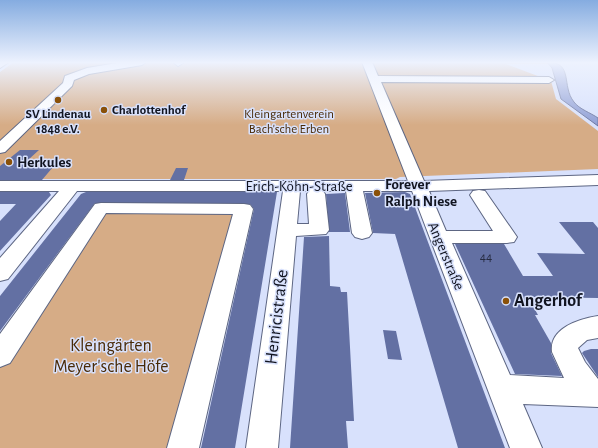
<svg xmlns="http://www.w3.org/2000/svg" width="598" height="448" font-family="'Alegreya Sans',sans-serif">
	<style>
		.green { fill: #d6ac86 }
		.water { fill: #909fd5; stroke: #6a759f }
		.building { fill: #6370a3 }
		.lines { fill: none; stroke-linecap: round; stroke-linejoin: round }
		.minor-casing { stroke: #5d6683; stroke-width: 2 }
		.minor { fill: #fff; fill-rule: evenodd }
		.poi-dot { fill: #8a5109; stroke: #d8e1fc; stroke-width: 1.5 }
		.labels { text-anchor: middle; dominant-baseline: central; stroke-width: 3; stroke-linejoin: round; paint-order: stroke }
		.far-poi-label { font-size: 13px; font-weight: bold; fill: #111420; stroke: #d8e1fc; text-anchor: start }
		.far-park-label { font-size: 13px; fill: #492a06; stroke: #d8e1fc }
		.number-label { font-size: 13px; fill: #262b41 }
		.poi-label { font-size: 15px; font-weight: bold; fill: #111420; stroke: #d8e1fc; text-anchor: start }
		.street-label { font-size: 15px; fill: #111420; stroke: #d8e1fc }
		.near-poi-label { font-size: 18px; font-weight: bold; fill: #111420; stroke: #d8e1fc; text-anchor: start }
		.near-street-label { font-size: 18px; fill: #111420; stroke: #d8e1fc }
		.near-park-label { font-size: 18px; fill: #492a06; stroke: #d8e1fc }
	</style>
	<rect width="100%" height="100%" fill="#d8e1fc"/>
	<path class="green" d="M 14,62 L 547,62 L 549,64 L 506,64 L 551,81 L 556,99 L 598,131 L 598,169 L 400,177 L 396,179 L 9,179 L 0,173 L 0,72 Z
		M 101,208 L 244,209 L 183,448 L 0,448 L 0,355 Z"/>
	<path class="water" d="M 547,62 C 574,62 561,86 574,102 C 579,109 591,113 598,118 L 598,126 L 561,99 L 552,68 Z"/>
	<path class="building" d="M 20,150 L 39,150 L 28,160 L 33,160 L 25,167 L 53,167 L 42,180 L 0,180 L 0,166 Z
		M 176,168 L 188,168 L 184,180 L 170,180 Z
		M 0,192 L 49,192 L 51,195 L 0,251 L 0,221 L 16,204 L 0,204 Z
		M 86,192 L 277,192 L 235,448 L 201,448 L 254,209 L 250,204 L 95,203 L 0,331 L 0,296 L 81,194 Z
		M 405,192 L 410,194 L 505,448 L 458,448 L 395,234 L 373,233 L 365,193 Z
		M 345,193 L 350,232 L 329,232 L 326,194 Z
		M 559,222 L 593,222 L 598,228 L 598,298 L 528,297 L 538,315 L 535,315 L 551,343 L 551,353 L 562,376 L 515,374 L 455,244 L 504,244 L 523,276 L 553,276 L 537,253 L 585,254 Z
		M 329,236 L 330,286 L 340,287 L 341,292 L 347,292 L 354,421 L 346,421 L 348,448 L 290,448 L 304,237 Z
		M 383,330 L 396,331 L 402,360 L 388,359 Z
		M 591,349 L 598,349 L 598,377 L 582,353 L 584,351 Z"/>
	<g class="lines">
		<defs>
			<path id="minor" d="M 0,62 L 9,62 L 0,68 Z
				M 123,62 L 146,62 L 142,65 L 89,74 L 74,80 L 72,86 L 5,152 L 0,153 L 0,141 L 63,83 L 65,76 L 87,68 Z
				M 173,62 L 183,62 L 183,63 L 178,66 Z
				M 362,62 L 372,62 L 378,76 L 549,77 L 554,80 L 549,83 L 381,82 L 424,181 L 598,175 L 598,185 L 429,191 L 446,231 L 493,231 L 470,195 L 473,191 L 479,190 L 485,191 L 517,237 L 514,242 L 507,243 L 452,243 L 510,375 L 564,378 L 552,352 C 549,328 579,319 598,316 L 598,338 L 587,340 L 578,348 L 585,362 L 598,379 L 598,407 L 523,404 L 542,448 L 510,448 L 412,191 L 363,191 L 372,233 L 369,237 L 362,239 L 355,237 L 352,233 L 346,191 L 323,191 L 325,194 L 329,230 L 326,234 L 296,236 L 278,448 L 246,448 L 283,191 L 77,191 L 8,279 L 0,281 L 0,258 L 59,191 L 0,191 L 0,181 L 408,181 ZM 300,191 L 309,191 L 307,194 L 309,224 L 297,224 Z
				M 101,203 L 244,204 L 250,205 L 253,209 L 199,448 L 167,448 L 233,214 L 106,213 L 10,363 L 0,367 L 0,334 L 95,204 Z"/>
		</defs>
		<use href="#minor" class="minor-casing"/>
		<use href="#minor" class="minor"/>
	</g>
	<linearGradient id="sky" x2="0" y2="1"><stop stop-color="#85ace0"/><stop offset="0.5" stop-color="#edf2fe"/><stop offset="1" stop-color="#edf2fe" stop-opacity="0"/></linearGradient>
	<rect width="598" height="125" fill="url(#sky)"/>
	<g class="poi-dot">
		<circle cx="58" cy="100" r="4"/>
		<circle cx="104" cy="110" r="4"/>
		<circle cx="9" cy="162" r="4"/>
		<circle cx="377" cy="193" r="4"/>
		<circle cx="506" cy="301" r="4"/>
	</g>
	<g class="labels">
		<g class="far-poi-label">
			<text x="112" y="110">Charlottenhof</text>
			<text x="58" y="114" text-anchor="middle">SV Lindenau<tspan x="58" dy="15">1848 e.V.</tspan></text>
		</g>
		<g class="far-park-label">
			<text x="289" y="114">Kleingartenverein<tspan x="289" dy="15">Bach'sche Erben</tspan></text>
		</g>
		<g class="number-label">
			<text x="486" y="257">44</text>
		</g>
		<g class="poi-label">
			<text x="17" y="162">Herkules</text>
			<text x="385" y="184">Forever<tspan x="385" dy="17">Ralph Niese</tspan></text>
		</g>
		<g class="street-label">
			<text x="299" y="186">Erich-Köhn-Straße</text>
			<text transform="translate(446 256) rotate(67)">Angerstraße</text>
		</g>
		<g class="near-poi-label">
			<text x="514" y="301">Angerhof</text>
		</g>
		<g class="near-street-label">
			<text transform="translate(277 317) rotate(-83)">Henricistraße</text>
		</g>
		<g class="near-park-label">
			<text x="111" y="346">Kleingärten<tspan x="111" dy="21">Meyer'sche Höfe</tspan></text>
		</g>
	</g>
</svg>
